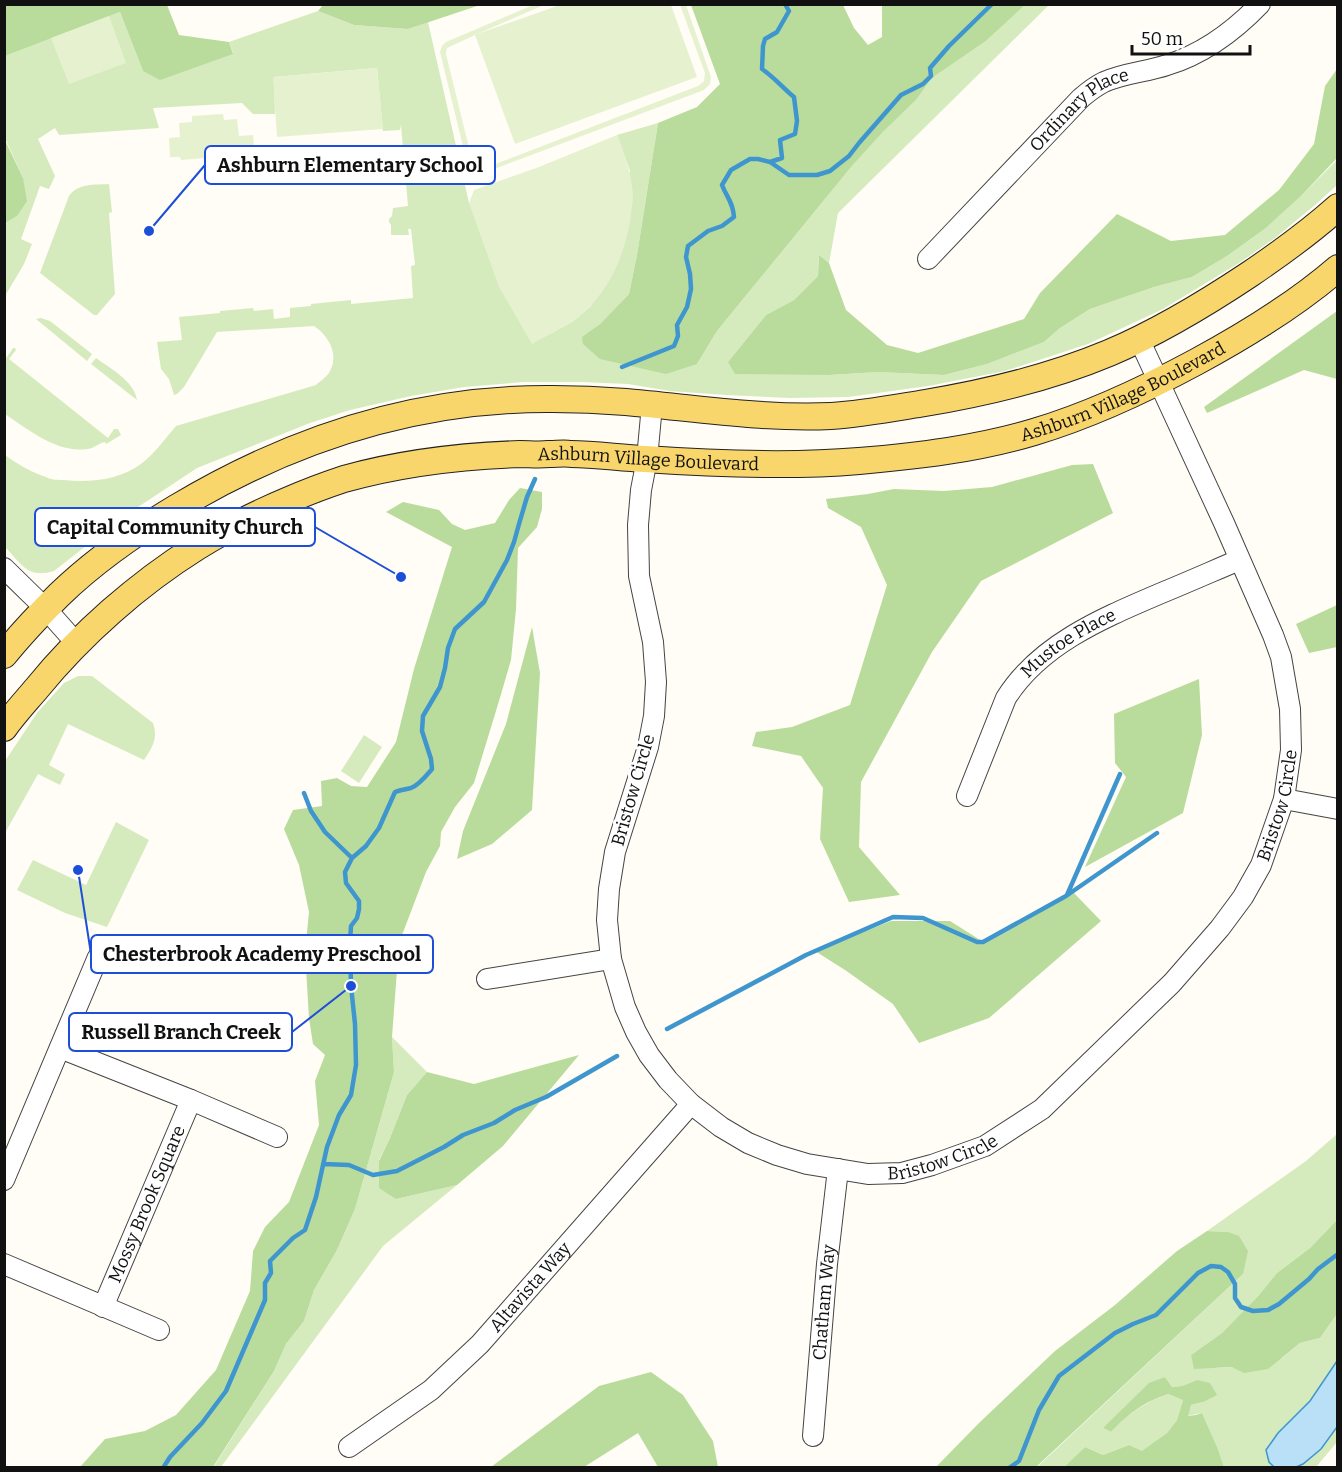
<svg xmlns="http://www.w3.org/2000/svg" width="1342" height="1472" font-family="Bitter,serif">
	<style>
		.green { fill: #d5ebbd }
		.forest { fill: #b9dc9c }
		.pitch { fill: #e6f2cf }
		.water { fill: #b9e0f7; stroke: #3f96cf; stroke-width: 1.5 }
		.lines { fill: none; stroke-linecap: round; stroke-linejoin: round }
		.stream { stroke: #3f96cf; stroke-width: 4.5 }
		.minor-casing { stroke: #444; stroke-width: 22 }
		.major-casing { stroke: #222; stroke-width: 28 }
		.minor { stroke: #fff; stroke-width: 20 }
		.major { stroke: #f9d66b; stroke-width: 26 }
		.labels { text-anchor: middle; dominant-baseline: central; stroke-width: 6; stroke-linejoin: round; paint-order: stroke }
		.street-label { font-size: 18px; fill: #111; stroke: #fff }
		.leader { fill: none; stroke: #1d4ed8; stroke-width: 2 }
		.callout-dot { fill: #1d4ed8; stroke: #fff; stroke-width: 2 }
		.callout { fill: #fff; stroke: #1d4ed8; stroke-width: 2 }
		.callout-label { font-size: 20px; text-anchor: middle; font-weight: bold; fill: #111 }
	</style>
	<rect width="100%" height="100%" fill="#fffdf5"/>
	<path class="green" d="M 1025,5 L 1049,5 L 838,213 L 829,263 L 819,255 L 818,276 L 794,300 L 766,315 L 728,362 L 829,375 L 878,372 L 944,375 L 987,364 L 1044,342 L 1060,328 L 1090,309 L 1154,287 L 1192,277 L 1227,256 L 1266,228 L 1301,196 L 1338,159 L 1337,185 L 1315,205 L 1275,238 L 1239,263 L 1163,309 L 1088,344 L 1005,371 L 928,386 L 848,397 L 790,398 L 726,395 L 670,391 L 628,384 L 582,382 L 524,382 L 464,387 L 411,396 L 350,410 L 310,423 L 197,468 L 123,517 L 54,571 C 27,579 22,564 5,547 L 5,455 C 17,464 31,472 46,477 C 51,480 58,480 64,480 C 90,483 119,480 141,464 C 154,454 165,439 176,426 L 316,385 C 320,381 327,377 330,371 C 339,354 329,336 314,326 L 217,332 L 184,387 L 177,394 L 174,395 L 169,379 L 161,369 L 157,342 L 182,340 L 179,317 L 220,313 L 220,311 L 253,308 L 254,311 L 273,309 L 274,319 L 290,317 L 290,308 L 311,306 L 311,304 L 351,300 L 351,304 L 413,298 L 411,266 L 415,265 L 411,229 L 408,229 L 409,235 L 391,235 L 391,225 L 389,222 L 389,219 L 392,216 L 393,208 L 408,206 L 401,125 L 400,130 L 383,131 L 377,68 L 274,77 L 275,114 L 253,114 L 242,103 L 153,108 L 159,128 L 59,135 L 55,128 L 38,139 L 55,176 L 49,189 L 40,186 L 21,239 L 32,244 L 24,264 L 5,296 L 4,223 L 17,216 L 23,178 L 5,138 L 5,56 L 120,12 L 143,71 L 233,53 L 229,42 L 318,11 L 354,25 L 408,29 L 428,22 L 469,203 L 532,343 L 572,322 L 591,306 L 630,171 L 617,135 L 658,123 L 637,255 L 629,294 L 600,324 L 582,338 L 697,364 L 717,331 L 852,166 L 883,132 L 916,100 L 932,78 L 986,41 Z
		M 109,184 L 112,212 L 109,213 L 115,294 L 97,315 L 94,315 L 40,273 L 69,196 C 78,183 95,185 109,184 Z
		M 41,318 L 50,321 L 92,354 L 87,361 L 36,319 Z
		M 13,348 L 15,348 L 16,350 L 9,359 L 108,438 L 114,429 L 118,429 L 121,435 L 106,444 L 105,442 C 100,443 96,446 92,448 C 60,456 29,430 5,414 L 5,360 Z
		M 96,358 C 111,369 134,381 137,400 L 91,364 Z
		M 78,676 L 92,676 L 153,723 C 158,739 153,746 144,760 L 68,724 L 49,765 L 65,774 L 60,785 L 38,774 L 5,833 L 5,761 L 37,713 L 64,683 Z
		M 364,735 L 382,747 L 359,783 L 341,771 Z
		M 116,822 L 149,840 L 107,927 L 65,913 L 17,890 L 33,860 L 86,885 Z
		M 392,1037 L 427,1072 L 407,1095 L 390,1138 L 379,1160 L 396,1199 L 457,1185 L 383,1246 L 221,1467 L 213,1468 L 274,1371 L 286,1344 L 304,1321 L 314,1290 L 337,1250 L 355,1209 L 394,1072 Z
		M 1337,1134 L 1337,1220 L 1310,1248 L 1277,1273 L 1259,1295 L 1222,1333 L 1191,1355 L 1216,1368 L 1232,1367 L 1282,1358 L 1300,1343 L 1320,1338 L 1337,1314 L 1337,1442 L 1316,1467 L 1224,1467 L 1218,1449 L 1202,1413 L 1187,1416 L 1191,1405 L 1203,1402 L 1197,1380 L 1182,1386 L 1172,1387 L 1165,1377 L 1103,1428 L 1111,1432 C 1131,1412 1142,1404 1168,1394 L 1183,1400 L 1177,1420 L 1167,1433 L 1142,1452 L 1129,1445 L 1103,1455 L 1085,1447 L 1064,1467 L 1036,1468 L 1243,1274 L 1228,1232 L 1207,1231 L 1306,1161 Z"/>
	<path class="forest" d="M 5,4 L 167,5 L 179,35 L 229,42 L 233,54 L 160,80 L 143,71 L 120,12 L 5,56 Z
		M 323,5 L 323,4 L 480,5 L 408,29 L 354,25 L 318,11 Z
		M 691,5 L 843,5 L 854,28 L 868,45 L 882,37 L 882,5 L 1025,5 L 986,41 L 932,78 L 916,100 L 883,132 L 852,166 L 717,331 L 697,364 L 666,374 L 600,359 L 583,344 L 582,337 L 600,324 L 629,294 L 637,255 L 658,123 L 697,107 L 720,84 Z
		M 1337,69 L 1337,158 L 1301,196 L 1266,228 L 1227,256 L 1192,277 L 1154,287 L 1090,309 L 1060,328 L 1044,342 L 987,364 L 944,375 L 878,372 L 829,375 L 735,374 L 728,362 L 766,315 L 794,300 L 818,276 L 819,255 L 829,263 L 846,310 L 887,345 L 918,353 L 1024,319 L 1040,293 L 1117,214 L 1171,241 L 1225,235 L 1279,190 L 1314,144 L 1325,86 Z
		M 4,138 L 23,178 L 27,201 L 17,216 L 5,223 Z
		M 1337,311 L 1337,379 L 1304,370 L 1207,413 L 1204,407 Z
		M 1093,464 L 1113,513 L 981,581 L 932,652 L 861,782 L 859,847 L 900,895 L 849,902 L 820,839 L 823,788 L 801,756 L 752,746 L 756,732 L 792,727 L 850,705 L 887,585 L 861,527 L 828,508 L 826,499 L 868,494 L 894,489 L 944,491 L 992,487 L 1072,465 Z
		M 520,488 L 542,492 L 542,509 L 537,527 L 518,548 L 516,609 L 511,660 L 499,701 L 474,783 L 455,807 L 441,832 L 440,846 L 426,872 L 399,943 L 392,1037 L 394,1072 L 355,1209 L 337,1250 L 314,1290 L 304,1321 L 286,1344 L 274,1371 L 213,1467 L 80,1467 L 105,1439 L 145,1431 L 176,1415 L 216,1370 L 250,1291 L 253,1251 L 265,1227 L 289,1202 L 319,1125 L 315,1081 L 325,1055 L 313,1044 L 309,1018 L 305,952 L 309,912 L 299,865 L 284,829 L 293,810 L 322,806 L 321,781 L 337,778 L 351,786 L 367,787 L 396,742 L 414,669 L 452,547 L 386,512 L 403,502 L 439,510 L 452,524 L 465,530 L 495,523 L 509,500 Z
		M 1337,605 L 1337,647 L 1309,653 L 1296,624 Z
		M 532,627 L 540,673 L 532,810 L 492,844 L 457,859 L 463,831 L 506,724 Z
		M 1199,679 L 1202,735 L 1183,813 L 1085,867 L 1126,777 L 1115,763 L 1114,714 Z
		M 1074,893 L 1101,921 L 989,1018 L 919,1043 L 893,1004 L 845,970 L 815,951 L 891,921 L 950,921 L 985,943 Z
		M 579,1055 L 503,1146 L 457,1185 L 396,1199 L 379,1188 L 379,1161 L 390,1138 L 407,1095 L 427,1072 L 474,1084 Z
		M 1337,1220 L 1337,1314 L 1320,1338 L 1300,1343 L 1268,1369 L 1244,1373 L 1232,1367 L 1194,1369 L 1191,1355 L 1222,1333 L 1259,1295 L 1277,1273 L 1310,1248 Z
		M 1207,1231 L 1228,1232 L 1239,1236 L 1248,1251 L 1243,1274 L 1036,1467 L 936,1467 L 979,1423 L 1055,1351 L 1115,1305 L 1177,1251 Z
		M 651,1372 L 683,1395 L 713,1441 L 718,1467 L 658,1467 L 638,1433 L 584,1467 L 491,1467 L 599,1386 Z
		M 1165,1377 L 1172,1387 L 1182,1386 L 1197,1380 L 1210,1383 L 1217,1395 L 1203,1402 L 1191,1405 L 1188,1416 L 1196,1415 L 1202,1413 L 1218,1449 L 1224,1467 L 1064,1467 L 1085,1447 L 1103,1455 L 1129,1445 L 1142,1451 L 1167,1433 L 1177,1420 L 1183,1400 L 1168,1394 C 1142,1403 1131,1412 1111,1432 L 1103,1428 L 1149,1383 Z"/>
	<path class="pitch" d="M 533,5 L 544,5 L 477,34 L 560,5 L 671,5 L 697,77 L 515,144 L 475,35 L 447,48 L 446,54 L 473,164 L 478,168 L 485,168 L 698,86 L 704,81 L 705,73 L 680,5 L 686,5 L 711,77 L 710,84 L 704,90 L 481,174 L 473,173 L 468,167 L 440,52 L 442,46 L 446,42 Z
		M 109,16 L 126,63 L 69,84 L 51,38 Z
		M 377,68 L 383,129 L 277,137 L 273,77 Z
		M 223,114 L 224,120 L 237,119 L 239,136 L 253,135 L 255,157 L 218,160 L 218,157 L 181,160 L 180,157 L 170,157 L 169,138 L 180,137 L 179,123 L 192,122 L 192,116 Z
		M 617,135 C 625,155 632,175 633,197 C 633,203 631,209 631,215 C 625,257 607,297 573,321 C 560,330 545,336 532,344 L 499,287 L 469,203 L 474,190 L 539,167 Z"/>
	<path class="water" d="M 1337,1361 L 1337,1427 L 1321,1449 L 1303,1464 L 1296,1467 L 1274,1467 L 1269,1462 L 1266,1450 L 1278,1433 L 1310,1401 Z"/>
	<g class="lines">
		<path class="stream" d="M 770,162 L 782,158 L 780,140 L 795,134 L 797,121 L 794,97 C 783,88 774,77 762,69 L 763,46 L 765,39 L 777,32 L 789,11 L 785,4
			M 622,367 L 674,346 L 678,336 L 677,325 L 687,307 L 691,289 L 690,274 L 686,257 L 688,246 L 708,231 L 722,226 L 734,217 C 733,202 727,198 722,185 L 731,170 L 750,159 L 758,159 L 770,162 L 789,175 L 817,175 L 830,171 L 849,156 L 859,143 L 901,95 L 923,84 L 931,76 L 930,68 L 949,46 L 992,4
			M 304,793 L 311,811 L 325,832 L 352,858
			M 1067,895 L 1120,774
			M 667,1029 L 806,955 L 893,917 L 923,918 L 977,942 L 983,942 L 1066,896 L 1157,833
			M 323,1164 L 349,1165 L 373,1175 L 397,1171 L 444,1147 L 463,1135 L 494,1123 L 515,1110 L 546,1097 L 617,1056
			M 163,1468 L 170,1457 L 202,1423 L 226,1391 L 265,1300 L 265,1283 L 271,1273 L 270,1261 L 293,1238 L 305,1230 L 316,1197 L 327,1147 L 339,1115 L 351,1095 L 356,1065 L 355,1024 L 351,986 L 350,942 L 351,926 L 357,918 L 359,909 L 359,901 L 346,883 L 345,872 L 352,858 L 366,846 L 379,828 L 395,792 C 400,790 406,789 411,788 C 419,785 426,776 432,769 L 431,759 L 422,731 L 423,716 L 440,687 L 445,668 L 448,648 L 455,629 L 484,602 L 507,560 L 514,542 L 519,524 L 527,497 L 535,479
			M 1009,1468 L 1019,1461 L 1039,1410 L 1059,1376 L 1115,1333 L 1133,1324 L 1156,1315 L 1198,1273 L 1211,1266 L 1221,1267 L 1228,1272 L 1235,1284 L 1235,1298 L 1241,1307 L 1253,1311 L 1268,1310 L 1279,1304 L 1309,1279 L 1318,1269 L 1338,1254"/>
		<defs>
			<g id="minor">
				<path id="s1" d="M 928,259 L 1081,98 C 1088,92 1096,86 1104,82 C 1124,73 1146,72 1167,65 C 1203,54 1234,31 1260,4"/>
				<path id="s2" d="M 652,405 L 647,459 L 641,490 L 638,525 L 639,576 L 653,642 L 656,682 L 654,716 L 648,747 L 615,852 L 609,889 L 607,920 L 611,959 L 625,1007 L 636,1032 L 649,1055 L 668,1080 L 691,1104 L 721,1127 L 748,1143 L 777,1155 L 807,1164 L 868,1174 L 902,1173 L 932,1165 L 985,1146 L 1042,1109 L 1172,983 L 1220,928 L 1243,897 L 1261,865 L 1284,799 L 1291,750 L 1290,709 L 1281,657 L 1273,635 L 1224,523 L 1139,339"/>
				<path d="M 4,568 L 46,609 L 77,644"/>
				<path id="s3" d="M 967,796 L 1006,698 C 1040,644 1103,618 1159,594 C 1186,583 1213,571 1239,560"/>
				<path d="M 1284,799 L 1338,809"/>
				<path d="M 487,979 L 611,959"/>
				<path d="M 60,1048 L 191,1100 L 277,1137"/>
				<path d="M 4,1180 L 98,957"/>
				<path d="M 4,1264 L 159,1330"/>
				<path id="s4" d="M 103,1307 L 191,1100"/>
				<path id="s5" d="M 813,1436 L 827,1264 L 838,1169"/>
				<path id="s6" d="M 349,1447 L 431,1390 L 480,1344 L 691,1104"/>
			</g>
			<g id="major">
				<path d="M 4,655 C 21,634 40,614 59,595 C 93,562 136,532 176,508 C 291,439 418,398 552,399 C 577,399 601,400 626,402 C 694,408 762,419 831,416 C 862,414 894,408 925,403 C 985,393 1054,376 1109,353 C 1159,332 1205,304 1250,274 C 1281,253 1310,232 1338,207"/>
				<path id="s7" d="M 4,728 C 14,714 26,701 37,688 C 81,634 138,584 197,547 C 226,529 258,513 289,500 C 307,492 326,485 344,479 C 401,463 461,456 520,454 C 529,454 539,455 549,454 C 557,454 564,453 571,454 C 596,454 620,458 645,459 C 716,464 788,467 859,461 C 918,456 977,449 1034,432 C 1091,415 1144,390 1196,362 C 1246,335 1294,306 1338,268"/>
			</g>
		</defs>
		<use href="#minor" class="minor-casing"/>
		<use href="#major" class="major-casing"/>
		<use href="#minor" class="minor"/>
		<use href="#major" class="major"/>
	</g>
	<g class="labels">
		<g class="street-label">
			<text stroke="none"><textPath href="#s1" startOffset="214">Ordinary Place</textPath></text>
			<text stroke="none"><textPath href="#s7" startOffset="1221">Ashburn Village Boulevard</textPath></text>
			<text stroke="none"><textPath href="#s7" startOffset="735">Ashburn Village Boulevard</textPath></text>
			<text stroke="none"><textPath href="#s3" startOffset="190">Mustoe Place</textPath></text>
			<text transform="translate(633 790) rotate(-74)">Bristow Circle</text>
			<text stroke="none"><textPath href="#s2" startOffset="1506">Bristow Circle</textPath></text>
			<text stroke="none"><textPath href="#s2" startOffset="1002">Bristow Circle</textPath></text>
			<text stroke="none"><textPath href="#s4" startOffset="112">Mossy Brook Square</textPath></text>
			<text stroke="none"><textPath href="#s6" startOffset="243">Altavista Way</textPath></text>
			<text stroke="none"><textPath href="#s5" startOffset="134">Chatham Way</textPath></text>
		</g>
	</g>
	<path class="leader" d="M149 231L205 165M401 577L315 527M78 870L91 954M351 986L292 1032"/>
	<g class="callout-dot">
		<circle cx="149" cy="231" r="6"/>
		<circle cx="401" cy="577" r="6"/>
		<circle cx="78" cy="870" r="6"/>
		<circle cx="351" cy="986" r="6"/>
	</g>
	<g class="callout">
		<rect x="205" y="146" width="290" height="38" rx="6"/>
		<rect x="35" y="508" width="280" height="38" rx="6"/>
		<rect x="91" y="935" width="342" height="38" rx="6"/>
		<rect x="69" y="1013" width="223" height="38" rx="6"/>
	</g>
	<g class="callout-label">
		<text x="350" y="172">Ashburn Elementary School</text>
		<text x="175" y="534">Capital Community Church</text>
		<text x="262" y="961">Chesterbrook Academy Preschool</text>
		<text x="181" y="1039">Russell Branch Creek</text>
	</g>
	<rect width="1342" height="1472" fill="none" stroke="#111111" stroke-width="12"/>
	<path d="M1132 45v9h118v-9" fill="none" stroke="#111111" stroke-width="3"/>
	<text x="1141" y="45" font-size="18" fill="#111111" stroke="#ffffff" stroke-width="4.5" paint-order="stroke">50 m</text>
</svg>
